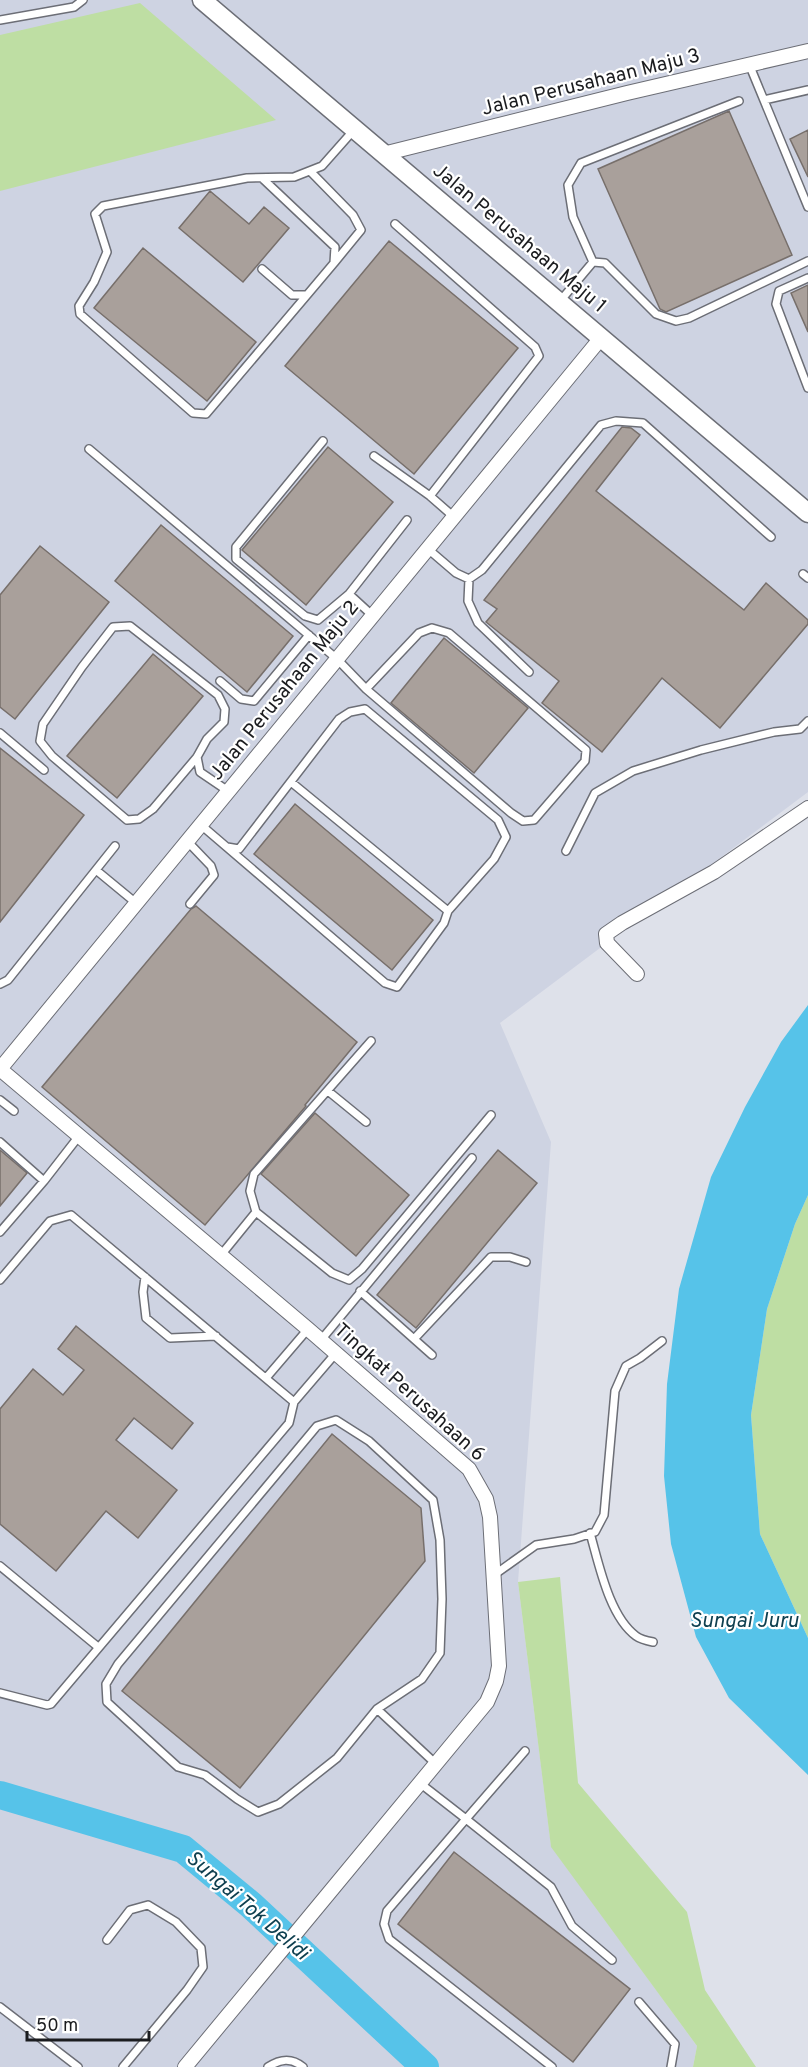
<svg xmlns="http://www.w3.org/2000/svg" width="808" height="2067" font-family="Overpass,sans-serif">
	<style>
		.built { fill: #ced3e2 }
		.green { fill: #bedea3 }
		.water { fill: #56c3e9 }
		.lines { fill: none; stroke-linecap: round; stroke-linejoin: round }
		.river { stroke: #56c3e9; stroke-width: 28 }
		.building { fill: #a9a09b; stroke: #776f6b; stroke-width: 1.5 }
		.lane-casing { stroke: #6c6e76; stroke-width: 10 }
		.street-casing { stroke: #6c6e76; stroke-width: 16 }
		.secondary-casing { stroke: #6c6e76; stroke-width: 21 }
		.lane { stroke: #fff; stroke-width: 7 }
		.street { stroke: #fff; stroke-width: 14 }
		.secondary { stroke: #fff; stroke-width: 18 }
		.labels { text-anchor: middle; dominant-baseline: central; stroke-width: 4.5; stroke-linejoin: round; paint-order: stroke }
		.street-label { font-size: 20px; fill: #1b1c1f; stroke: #fff }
		.water-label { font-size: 21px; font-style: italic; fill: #0f4050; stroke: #fff }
	</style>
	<rect width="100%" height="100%" fill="#dee1ea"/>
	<path class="built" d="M 0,0 L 808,0 L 808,792 L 500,1023 L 551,1142 L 518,1582 L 551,1846 L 697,2046 L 693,2067 L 0,2067 Z"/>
	<path class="green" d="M 140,3 L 276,120 L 0,191 L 0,35 Z
		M 808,1195 L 808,1638 L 760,1534 L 751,1415 L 767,1309 L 795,1224 Z
		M 560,1577 L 578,1783 L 687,1912 L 705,1990 L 756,2067 L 693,2067 L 697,2046 L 551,1847 L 518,1582 Z"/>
	<path class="water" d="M 808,1005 L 808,1195 L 795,1224 L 767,1309 L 751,1415 L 760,1534 L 808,1638 L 808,1775 L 729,1698 L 696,1637 L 671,1544 L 664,1476 L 667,1384 L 679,1289 L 711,1177 L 745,1107 L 781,1042 Z"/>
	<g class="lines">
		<path class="river" d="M 0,1795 L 183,1849 L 251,1905 L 425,2067"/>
	</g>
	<path class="building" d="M 729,111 L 792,255 L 666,312 L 660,309 L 598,169 Z
		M 808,130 L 808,177 L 790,139 Z
		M 210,191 L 249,224 L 264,207 L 289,228 L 243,282 L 179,228 Z
		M 389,241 L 518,348 L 414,474 L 285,366 Z
		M 143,248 L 256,342 L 207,401 L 94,308 Z
		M 808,285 L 808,332 L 791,293 Z
		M 622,427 L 631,428 L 640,435 L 596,491 L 744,610 L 766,583 L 808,620 L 808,624 L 720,728 L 662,678 L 602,752 L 542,703 L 559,681 L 486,622 L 497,609 L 484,600 Z
		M 328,447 L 393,502 L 306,605 L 242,550 Z
		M 161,525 L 293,636 L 247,692 L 115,581 Z
		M 40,546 L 109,602 L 15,719 L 0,707 L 0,595 Z
		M 444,638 L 528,708 L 474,773 L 391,703 Z
		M 153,654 L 203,696 L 117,798 L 67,756 Z
		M 0,748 L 84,815 L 0,922 Z
		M 295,804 L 433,920 L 392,970 L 254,854 Z
		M 196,906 L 357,1042 L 305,1105 L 306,1106 L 205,1225 L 42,1087 L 191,909 Z
		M 315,1113 L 409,1195 L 356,1256 L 261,1174 Z
		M 0,1150 L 27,1173 L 0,1206 Z
		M 498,1150 L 537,1183 L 416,1328 L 377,1295 Z
		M 76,1326 L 193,1423 L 172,1449 L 134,1418 L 116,1440 L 177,1490 L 138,1538 L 106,1511 L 56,1571 L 0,1524 L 0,1409 L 33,1369 L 63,1395 L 84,1370 L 58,1349 Z
		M 332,1434 L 421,1508 L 425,1561 L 240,1788 L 122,1691 Z
		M 454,1852 L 630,1989 L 573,2062 L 398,1924 Z"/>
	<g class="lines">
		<defs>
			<path id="lane" d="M 0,20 L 74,7 L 83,0
				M 749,64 L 808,207
				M 764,100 L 808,90
				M 310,171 L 353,215 L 361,230 L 334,263
				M 395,224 L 535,347 L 539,356 L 430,496 L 454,517
				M 593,262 L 573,217 L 568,185 L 581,163 L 739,101
				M 262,269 L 292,295 L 307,295 L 334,263 L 335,247 L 262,178
				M 808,278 L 779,291 L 776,304 L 808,388
				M 307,295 L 206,414 L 193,413 L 80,314 L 79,306 L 94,282 L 107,252 L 95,214 L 103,206 L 247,178 L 294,177 L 322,166 L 353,131
				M 561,300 L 593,262 L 605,263 L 656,314 L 676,321 L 689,318 L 808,261
				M 323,441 L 236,547 L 236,559 L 305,616 L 318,620 L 349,594
				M 89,449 L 337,659 L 366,689 L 511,813 L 523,821 L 534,820 L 585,761 L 586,750 L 449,633 L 432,628 L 419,633 L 366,689
				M 374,456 L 430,496
				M 428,549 L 456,573 L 469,579 L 482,570 L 601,425 L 616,421 L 643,423 L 771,537
				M 803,574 L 808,578
				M 469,579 L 468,601 L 478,623 L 529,672
				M 373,616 L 349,594 L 407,520
				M 130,626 L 218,695 L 225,709 L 224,722 L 207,739 L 197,757 L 153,809 L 139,819 L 127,820 L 52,756 L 40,741 L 43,724 L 82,667 L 113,627 Z
				M 220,681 L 241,699 L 254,701 L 309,635
				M 0,733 L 44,770
				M 197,757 L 200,772 L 228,791
				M 291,782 L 448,911
				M 201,825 L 385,983 L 397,987 L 444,923 L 448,911 L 494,859 L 506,837 L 498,820 L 365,709 L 350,712 L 339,719 L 239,849 L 227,847
				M 187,841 L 211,866 L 214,875 L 190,904
				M 566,851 L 595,793 L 633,771 L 701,750 L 774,732 L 800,729 L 808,721
				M 96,870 L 136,903
				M 0,984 L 8,980 L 115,846
				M 328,1091 L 366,1122
				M 0,1100 L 14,1111
				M 0,1142 L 44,1181
				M 256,1212 L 332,1273 L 349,1280 L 362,1269 L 491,1115
				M 0,1232 L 44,1181 L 79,1136
				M 221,1255 L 256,1212 L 250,1191 L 254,1174 L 371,1041
				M 145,1277 L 143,1292 L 146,1318 L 170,1338 L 216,1336
				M 0,1280 L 50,1221 L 71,1215 L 294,1402
				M 360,1291 L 432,1355
				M 414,1339 L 491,1257 L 510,1257 L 526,1262
				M 321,1340 L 472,1158
				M 266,1378 L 308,1329
				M 336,1420 L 369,1441 L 433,1500 L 440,1540 L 442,1599 L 440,1653 L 422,1679 L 377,1709 L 337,1758 L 279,1804 L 258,1812 L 237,1799 L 205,1775 L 178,1767 L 107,1702 L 106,1684 L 118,1664 L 317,1426 Z
				M 590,1533 C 599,1564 609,1616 636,1636 C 640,1639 648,1641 653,1642
				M 0,1566 L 98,1647
				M 494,1575 L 536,1545 L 574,1539 L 595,1532 L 604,1515 L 615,1391 L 626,1366 L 640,1358 L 662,1341
				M 0,1693 L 47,1705 L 51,1704 L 289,1423 L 294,1402 L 336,1353
				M 377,1709 L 436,1764
				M 525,1751 L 466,1819 L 551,1887 L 572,1926 L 612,1960
				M 421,1784 L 466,1819 L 387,1911 L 384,1924 L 389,1939 L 552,2067
				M 107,1940 L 130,1910 L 148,1905 L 176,1922 L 201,1948 L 203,1967 L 187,1990 L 123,2067
				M 639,2002 L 675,2044 L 671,2067
				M 0,2007 L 78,2067
				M 268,2067 C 280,2059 291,2057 303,2067"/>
			<path id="street" d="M 383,154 L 627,93 L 808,51
				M 637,974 L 607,943 L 606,934 L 622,923 L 714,872 L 808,808
				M 0,1069 L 308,1329 L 469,1469 L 486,1499 L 490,1517 L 499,1666 L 496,1681 L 487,1702 L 185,2067
				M 0,1069 L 601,338"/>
			<path id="secondary" d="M 202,0 L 808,513"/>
		</defs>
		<use href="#lane" class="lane-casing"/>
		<use href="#street" class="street-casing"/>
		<use href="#secondary" class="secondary-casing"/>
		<use href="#lane" class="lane"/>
		<use href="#street" class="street"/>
		<use href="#secondary" class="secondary"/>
	</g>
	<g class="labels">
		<g class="street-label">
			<text transform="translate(591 83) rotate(-14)">Jalan Perusahaan Maju 3</text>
			<text transform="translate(519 239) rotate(40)">Jalan Perusahaan Maju 1</text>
			<text transform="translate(285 691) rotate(-51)">Jalan Perusahaan Maju 2</text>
			<text transform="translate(409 1393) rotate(42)">Tingkat Perusahaan 6</text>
		</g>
		<g class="water-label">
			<text x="744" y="1621">Sungai Juru</text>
			<text transform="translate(247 1906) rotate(41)">Sungai Tok Delidi</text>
		</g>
	</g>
	<path d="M27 2031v9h122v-9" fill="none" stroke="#1b1c1f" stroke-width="3"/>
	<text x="36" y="2031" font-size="18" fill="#1b1c1f" stroke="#ffffff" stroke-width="4.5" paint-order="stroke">50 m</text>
</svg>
